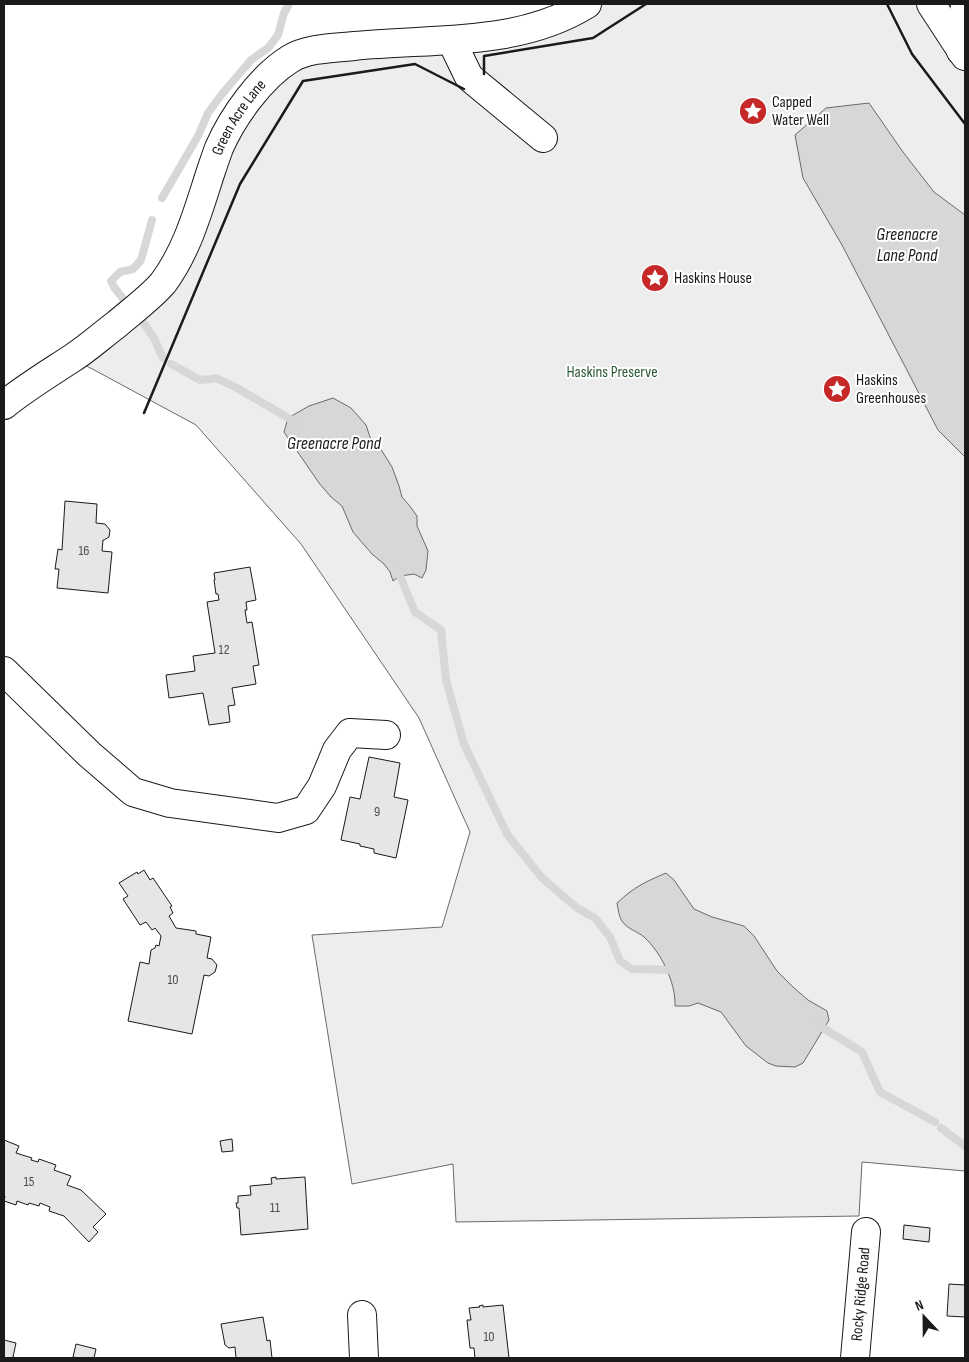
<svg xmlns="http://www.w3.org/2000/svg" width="969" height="1362" font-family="'Sofia Sans Condensed',sans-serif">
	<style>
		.green { fill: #ededed; stroke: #6a6a6a }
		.water { fill: #d7d7d7; stroke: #6a6a6a }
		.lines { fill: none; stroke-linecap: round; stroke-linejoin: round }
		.stream { stroke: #d7d7d7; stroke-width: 8 }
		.building { fill: #e6e6e6; stroke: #1a1a1a }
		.minor-casing { stroke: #1a1a1a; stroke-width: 30 }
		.minor { stroke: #fff; stroke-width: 28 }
		.wall { stroke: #1a1a1a; stroke-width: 2.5 }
		.labels { text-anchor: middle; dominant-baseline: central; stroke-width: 4; stroke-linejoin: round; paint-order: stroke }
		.number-label { font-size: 14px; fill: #4d4d4d }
		.poi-label { font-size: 16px; fill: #1a1a1a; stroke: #fff; text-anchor: start }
		.street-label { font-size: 16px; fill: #1a1a1a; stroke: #fff }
		.park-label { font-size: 16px; fill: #2b5a34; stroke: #fff }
		.water-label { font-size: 18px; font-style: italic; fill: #1a1a1a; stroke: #fff }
	</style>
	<rect width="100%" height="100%" fill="#fff"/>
	<path class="green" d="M 583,4 L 931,4 L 965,56 L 965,1171 L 862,1162 L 859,1216 L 456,1222 L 453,1164 L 352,1184 L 312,935 L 442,927 L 470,832 L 419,718 L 301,544 L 196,425 L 72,358 L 180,257 L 219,148 L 276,68 L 530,28 Z"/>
	<path class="water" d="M 869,103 L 903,152 L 934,192 L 965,215 L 965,457 L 938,430 L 842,245 L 803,178 L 795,135 L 826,108 Z
		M 333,398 L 351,408 L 366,425 L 370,437 L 382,451 L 392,467 L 399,486 L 402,497 L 409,505 L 417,516 L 417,526 L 428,551 L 426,570 L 422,578 L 414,574 L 400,576 L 393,581 L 390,572 L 384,564 L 372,554 L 353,532 L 342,506 L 331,497 L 319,483 L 284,432 L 288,418 L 309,406 Z
		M 666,873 L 674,880 L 694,909 L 712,917 L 744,926 L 754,936 L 777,971 L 793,987 L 808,1000 L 827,1011 L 829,1020 L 803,1063 L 795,1067 L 776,1066 L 768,1063 L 746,1046 L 721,1012 L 698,1003 L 689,1006 L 675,1006 C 676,983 661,952 644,937 C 637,931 627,929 622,921 C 619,917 618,908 617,903 C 634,887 645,882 666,873 Z"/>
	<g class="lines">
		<path class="stream" d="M 162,198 L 198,136 L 208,113 L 222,94 L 251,60 L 268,48 L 278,35 L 284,13 L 289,4
			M 124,300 L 114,287 L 111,281 L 120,272 L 133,269 L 141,260 L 152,220
			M 142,320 C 146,327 150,332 154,338 C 157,344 159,351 163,358
			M 171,364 L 200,380 L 211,379 L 216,378 L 237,388 L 297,423
			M 397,566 L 400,576 L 415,612 L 441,630 L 446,680 L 464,744 L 507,834 L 542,878 L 577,908 L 595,918 L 610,937 L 620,961 L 632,969 L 676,970
			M 817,1022 L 823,1028 L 862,1052 L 880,1092 L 935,1122
			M 941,1128 L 965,1146"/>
	</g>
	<path class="building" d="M 65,501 L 97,504 L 96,523 L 105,524 L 110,530 L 109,537 L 104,540 L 103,540 L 102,551 L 112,552 L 108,593 L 57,588 L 59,569 L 55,569 L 58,549 L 62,550 Z
		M 250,567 L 256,600 L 246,602 L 247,610 L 245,610 L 247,623 L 252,622 L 259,665 L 253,666 L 256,684 L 232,688 L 235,705 L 228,706 L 230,722 L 209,725 L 203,693 L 169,698 L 166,675 L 195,671 L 193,656 L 215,653 L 207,602 L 219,600 L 218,594 L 216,594 L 214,580 L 215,580 L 214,573 Z
		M 369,757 L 400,763 L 394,797 L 408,800 L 396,858 L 374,853 L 374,849 L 360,846 L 360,844 L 341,840 L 350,797 L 360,799 Z
		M 144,870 L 150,880 L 153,878 L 172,906 L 170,907 L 173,913 L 169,916 L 176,928 L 196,931 L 196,934 L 211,937 L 207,958 L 212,959 L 217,965 L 215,972 L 209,976 L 204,975 L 192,1034 L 128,1021 L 140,962 L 149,964 L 151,950 L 155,948 L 156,945 L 159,946 L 161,936 L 155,928 L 152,930 L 146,922 L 140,925 L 123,899 L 128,896 L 119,883 L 137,872 L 138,874 Z
		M 232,1139 L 233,1151 L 222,1152 L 220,1141 Z
		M 4,1140 L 19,1146 L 16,1153 L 32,1158 L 31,1160 L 38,1162 L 39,1159 L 56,1165 L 54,1170 L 71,1176 L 67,1185 L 81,1190 L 106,1214 L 93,1227 L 98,1232 L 89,1242 L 64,1216 L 49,1211 L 50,1207 L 40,1203 L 39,1206 L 29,1203 L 28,1205 L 17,1201 L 16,1205 L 4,1201 L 5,1196 L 4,1196 Z
		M 276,1177 L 276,1179 L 305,1177 L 308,1229 L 241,1235 L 239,1208 L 237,1208 L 236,1203 L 238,1203 L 238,1196 L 251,1195 L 250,1186 L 272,1184 L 271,1178 Z
		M 904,1225 L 930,1228 L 929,1242 L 903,1239 Z
		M 949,1284 L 965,1285 L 965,1317 L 947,1316 Z
		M 483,1305 L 483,1307 L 503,1305 L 509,1358 L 475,1358 L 474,1348 L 470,1348 L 467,1320 L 471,1320 L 469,1308 L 480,1307 L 479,1306 Z
		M 263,1317 L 267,1341 L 270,1340 L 272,1358 L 236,1358 L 235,1347 L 229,1348 L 225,1345 L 221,1324 Z
		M 4,1340 L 16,1343 L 13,1357 L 17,1358 L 4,1358 Z
		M 76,1344 L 96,1349 L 94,1358 L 78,1358 L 73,1357 Z"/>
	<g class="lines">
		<defs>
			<g id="minor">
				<path d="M 931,4 L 965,56"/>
				<path d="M 451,40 L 469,77 L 543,138"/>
				<path d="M 961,51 L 965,4"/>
				<path id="s1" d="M 4,405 C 25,388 48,374 71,359 C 87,349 101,336 117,324 C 131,312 151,297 163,283 C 187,251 198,211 210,174 C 213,165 216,156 219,148 C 233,116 261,77 290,59 C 308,48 334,48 354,46 C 432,38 518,47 587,4"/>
				<path d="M 4,671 L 89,754 L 133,792 L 170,803 L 278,818 L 306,810 L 322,786 L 337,750 L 350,733 L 386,735"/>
				<path d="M 362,1315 L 364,1358"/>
				<path id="s2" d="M 855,1358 L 866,1232"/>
			</g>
		</defs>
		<use href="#minor" class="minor-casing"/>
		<use href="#minor" class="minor"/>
		<path class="wall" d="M 887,4 L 912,54 L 965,124
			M 484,74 L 484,56 L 593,38 L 646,4
			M 144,413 L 240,184 L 303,81 L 415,64 L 464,89"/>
	</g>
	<defs>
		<symbol id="sight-disc" viewBox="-11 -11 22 22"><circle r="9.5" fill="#c62828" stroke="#fff"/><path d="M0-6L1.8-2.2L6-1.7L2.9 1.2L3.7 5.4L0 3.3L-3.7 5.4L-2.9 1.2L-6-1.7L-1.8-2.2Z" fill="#fff"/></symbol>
	</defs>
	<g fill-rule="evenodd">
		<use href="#sight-disc" x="737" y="95" width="32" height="32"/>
		<use href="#sight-disc" x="639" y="262" width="32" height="32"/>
		<use href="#sight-disc" x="821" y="373" width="32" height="32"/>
	</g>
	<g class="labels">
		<g class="number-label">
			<text x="84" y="550">16</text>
			<text x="224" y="649">12</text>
			<text x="377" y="811">9</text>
			<text x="173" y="979">10</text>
			<text x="29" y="1181">15</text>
			<text x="275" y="1207">11</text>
			<text x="489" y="1336">10</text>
		</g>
		<g class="poi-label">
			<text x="772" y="102">Capped<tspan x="772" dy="18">Water Well</tspan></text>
			<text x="674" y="278">Haskins House</text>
			<text x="856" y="380">Haskins<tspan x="856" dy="18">Greenhouses</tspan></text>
		</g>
		<g class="street-label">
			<text stroke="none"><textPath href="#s1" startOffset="384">Green Acre Lane</textPath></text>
			<text stroke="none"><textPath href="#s2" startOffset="64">Rocky Ridge Road</textPath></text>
		</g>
		<g class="park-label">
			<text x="612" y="372">Haskins Preserve</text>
		</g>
		<g class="water-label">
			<text x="907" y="234">Greenacre<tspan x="907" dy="21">Lane Pond</tspan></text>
			<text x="334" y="443">Greenacre Pond</text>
		</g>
	</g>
	<rect width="969" height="1362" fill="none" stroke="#1a1a1a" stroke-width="10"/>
	<g transform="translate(924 1317) rotate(338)" stroke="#ffffff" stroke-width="4" paint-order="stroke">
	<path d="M0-4L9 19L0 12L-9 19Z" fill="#1a1a1a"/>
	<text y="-8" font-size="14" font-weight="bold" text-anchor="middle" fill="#1a1a1a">N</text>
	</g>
</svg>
